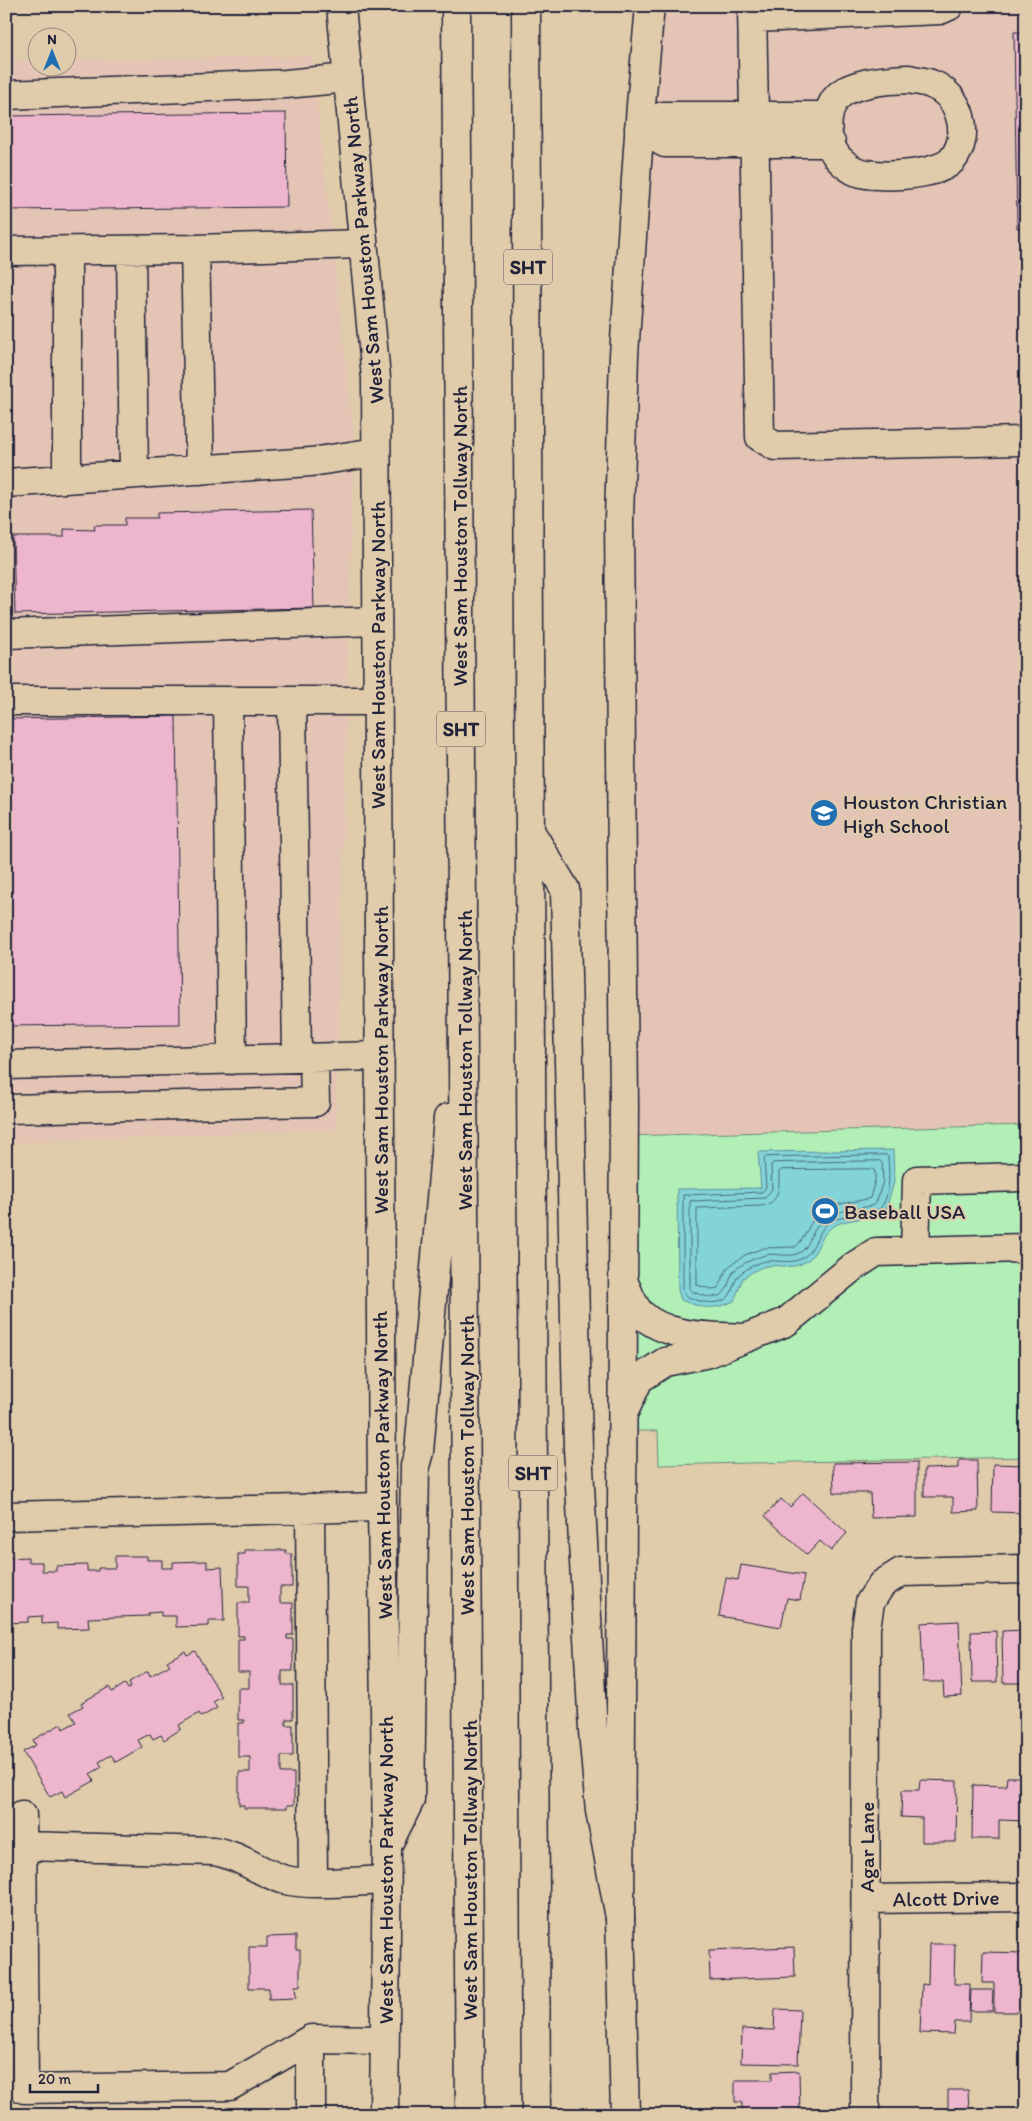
<svg xmlns="http://www.w3.org/2000/svg" width="1032" height="2121" font-family="Itim,sans-serif">
	<style>
		.built { fill: #e4c5b5 }
		.green { fill: #b1efb6; stroke: #6a8878 }
		.water { fill: #82d4d9; stroke: #5c8d9a }
		.lines { fill: none; stroke-linecap: round; stroke-linejoin: round }
		.shore { stroke: #48697a; stroke-width: 1 }
		.building { fill: #edb6cc; stroke: #22223b }
		.minor-casing { stroke: #22223b; stroke-width: 31 }
		.major-casing { stroke: #22223b; stroke-width: 31 }
		.highway-casing { stroke: #22223b; stroke-width: 31 }
		.minor { stroke: #e0ccab; stroke-width: 28 }
		.major { stroke: #e0ccab; stroke-width: 28 }
		.highway { stroke: #e0ccab; stroke-width: 28 }
		.labels { text-anchor: middle; dominant-baseline: central; stroke-width: 4; stroke-linejoin: round; paint-order: stroke }
		.shield { fill: #e0ccab; stroke: #5b555d; stroke-width: 1 }
		.shield-label { font-size: 20px; font-weight: bold; fill: #22223b }
		.street-label { font-size: 21px; fill: #22223b; stroke: #e0ccab }
		.poi-label { font-size: 21px; fill: #22223b; stroke: #e0ccab; text-anchor: start }
	</style>
	<rect width="100%" height="100%" fill="#e0ccab"/>
	<filter id="ink" filterUnits="userSpaceOnUse"><feTurbulence type="fractalNoise" baseFrequency=".02" numOctaves="2"/><feDisplacementMap in="SourceGraphic" scale="10" xChannelSelector="R" yChannelSelector="G"/><feConvolveMatrix kernelMatrix="1 2 1 2 8 2 1 2 1" color-interpolation-filters="sRGB"/></filter>
	<g filter="url(#ink)">
		<path class="built" d="M 650,6 L 1026,6 L 1026,1125 L 624,1136 L 619,519 Z
			M 312,56 L 354,437 L 336,1129 L 6,1143 L 6,60 L 37,60 L 38,68 L 68,68 L 68,60 Z"/>
		<path class="green" d="M 1026,1125 L 1026,1457 L 659,1465 L 658,1431 L 623,1431 L 624,1136 Z"/>
		<path class="water" d="M 893,1150 L 894,1182 L 886,1209 C 869,1221 844,1218 832,1227 C 817,1237 819,1258 801,1264 C 789,1269 779,1264 767,1266 C 759,1267 750,1274 743,1278 L 734,1301 C 713,1311 702,1308 681,1300 L 678,1290 L 677,1189 L 761,1188 L 758,1152 Z"/>
		<g class="lines">
			<path class="shore" d="M 886,1155 L 888,1157 C 889,1172 891,1192 882,1206 C 873,1219 841,1213 828,1223 C 816,1233 815,1252 801,1259 C 790,1264 779,1260 767,1261 C 760,1261 746,1269 740,1274 C 731,1283 735,1296 722,1301 C 710,1305 695,1301 685,1295 L 683,1289 L 683,1195 L 762,1192 L 766,1187 L 764,1159 L 766,1157 Z
				M 880,1161 L 882,1163 L 883,1181 L 876,1203 L 871,1206 C 850,1210 825,1211 814,1231 C 810,1239 807,1249 799,1253 C 787,1259 774,1251 762,1256 C 753,1259 741,1264 735,1270 C 729,1276 730,1285 725,1291 C 719,1302 698,1295 690,1290 L 690,1201 L 765,1198 L 772,1189 L 771,1165 L 773,1163 Z
				M 872,1169 L 875,1171 L 875,1180 L 870,1198 C 855,1203 833,1202 820,1212 C 809,1221 806,1239 795,1247 L 763,1248 L 745,1255 L 728,1267 L 718,1288 L 711,1289 L 697,1285 L 697,1208 L 761,1206 C 780,1203 779,1188 779,1172 L 781,1170 Z"/>
		</g>
		<path class="building" d="M 1014,32 L 1026,32 L 1026,228 L 1017,228 Z
			M 286,113 L 287,207 L 6,210 L 6,116 Z
			M 311,510 L 314,608 L 15,614 L 13,537 L 64,537 L 64,529 L 95,530 L 94,525 L 125,525 L 125,518 L 157,518 L 157,513 Z
			M 176,716 L 180,1024 L 6,1026 L 6,719 Z
			M 959,1460 L 977,1460 L 978,1511 L 953,1512 L 953,1497 L 924,1497 L 924,1469 L 959,1468 Z
			M 917,1462 L 917,1517 L 871,1518 L 870,1493 L 834,1493 L 833,1463 Z
			M 993,1464 L 1026,1465 L 1026,1513 L 992,1512 Z
			M 803,1493 L 847,1533 L 831,1551 L 820,1541 L 807,1555 L 765,1516 L 781,1499 L 790,1507 Z
			M 245,1550 L 286,1550 L 286,1554 L 292,1554 L 292,1587 L 280,1587 L 280,1603 L 293,1603 L 293,1635 L 287,1635 L 287,1639 L 293,1639 L 293,1671 L 282,1671 L 282,1685 L 293,1685 L 293,1719 L 286,1719 L 286,1725 L 293,1725 L 293,1756 L 281,1756 L 281,1773 L 294,1773 L 294,1805 L 287,1805 L 287,1808 L 244,1808 L 244,1805 L 239,1805 L 239,1772 L 250,1772 L 250,1757 L 238,1757 L 238,1723 L 244,1723 L 244,1720 L 238,1720 L 238,1688 L 249,1688 L 249,1672 L 238,1672 L 238,1639 L 244,1639 L 244,1636 L 238,1636 L 238,1603 L 249,1603 L 249,1586 L 238,1586 L 238,1554 L 245,1554 Z
			M 115,1556 L 147,1556 L 147,1560 L 162,1560 L 162,1568 L 173,1568 L 173,1562 L 207,1561 L 207,1568 L 222,1567 L 224,1621 L 209,1621 L 209,1626 L 176,1627 L 176,1616 L 161,1616 L 161,1612 L 148,1613 L 148,1616 L 88,1618 L 89,1628 L 57,1629 L 57,1623 L 42,1624 L 42,1616 L 28,1617 L 28,1622 L 6,1623 L 6,1558 L 28,1557 L 28,1562 L 42,1562 L 42,1571 L 56,1571 L 56,1566 L 87,1565 L 87,1571 L 98,1571 L 98,1568 L 115,1568 Z
			M 741,1565 L 804,1575 L 800,1600 L 787,1598 L 781,1627 L 719,1616 L 726,1578 L 738,1580 Z
			M 959,1621 L 962,1696 L 944,1697 L 943,1682 L 923,1682 L 921,1623 Z
			M 1026,1630 L 1026,1683 L 1003,1683 L 1002,1631 Z
			M 996,1631 L 997,1682 L 972,1682 L 971,1632 Z
			M 185,1651 L 187,1655 L 195,1651 L 222,1697 L 213,1702 L 217,1708 L 201,1717 L 199,1713 L 179,1725 L 181,1729 L 164,1740 L 161,1735 L 153,1739 L 150,1734 L 138,1740 L 142,1747 L 116,1762 L 111,1755 L 99,1762 L 102,1767 L 90,1774 L 94,1781 L 65,1797 L 62,1791 L 50,1797 L 23,1752 L 36,1745 L 33,1740 L 61,1724 L 63,1729 L 76,1722 L 70,1713 L 83,1706 L 81,1703 L 109,1687 L 112,1692 L 125,1684 L 128,1689 L 131,1687 L 129,1682 L 148,1671 L 150,1676 L 170,1665 L 167,1661 Z
			M 1007,1777 L 1026,1777 L 1026,1821 L 999,1820 L 999,1839 L 972,1839 L 973,1785 L 1006,1786 Z
			M 920,1780 L 957,1781 L 956,1842 L 922,1842 L 922,1818 L 901,1817 L 902,1790 L 919,1790 Z
			M 296,1936 L 296,1950 L 300,1950 L 300,1986 L 295,1986 L 296,1998 L 269,1999 L 269,1988 L 249,1988 L 249,1947 L 267,1947 L 267,1937 Z
			M 929,1944 L 955,1944 L 954,1984 L 970,1984 L 969,2022 L 955,2022 L 954,2034 L 920,2033 L 922,1984 L 928,1985 Z
			M 794,1947 L 795,1977 L 710,1980 L 709,1950 Z
			M 983,1952 L 1026,1953 L 1025,2012 L 994,2012 L 994,1983 L 982,1983 Z
			M 971,1990 L 993,1990 L 992,2011 L 970,2011 Z
			M 775,2009 L 800,2010 L 798,2064 L 741,2063 L 742,2029 L 774,2030 Z
			M 799,2071 L 800,2115 L 742,2115 L 742,2102 L 735,2102 L 735,2080 L 772,2080 L 772,2072 Z
			M 948,2090 L 968,2090 L 969,2111 L 948,2111 Z"/>
		<g class="lines">
			<defs>
				<path id="minor" d="M 752,6 L 760,437 L 775,446 L 1026,441
					M 753,18 L 940,10 L 949,6
					M 909,79 C 916,81 924,81 931,84 C 961,95 972,136 952,160 C 938,176 872,180 853,170 C 848,167 839,160 836,155 C 823,137 824,102 845,91 C 865,81 888,80 909,79 Z
					M 6,95 L 286,84 L 348,78
					M 828,116 L 663,116 L 639,128 L 665,143 L 831,143
					M 195,249 L 200,470
					M 131,250 L 134,474
					M 6,251 L 195,249 L 363,244
					M 67,251 L 67,479
					M 6,483 L 311,462 L 376,452
					M 6,634 L 377,621
					M 6,701 L 378,701
					M 228,701 L 232,1060
					M 292,701 L 297,1058
					M 6,1065 L 380,1056
					M 6,1109 L 315,1102 L 314,1058
					M 915,1251 L 917,1180 L 1026,1177
					M 746,1338 L 786,1322 L 853,1267 L 876,1252 L 1026,1248
					M 623,1414 L 639,1379 L 665,1362 L 709,1353 L 746,1338 C 712,1336 668,1339 641,1314 C 633,1307 629,1293 624,1283
					M 310,1508 L 313,1882
					M 6,1516 L 382,1507
					M 22,1815 L 24,2089 L 230,2086 L 311,2039 L 384,2040
					M 23,1846 L 214,1851 C 239,1855 258,1871 282,1879 C 308,1887 357,1881 386,1880
					M 866,1899 L 1026,1897
					M 311,2039 L 311,2115
					M 865,2115 L 866,1628 L 870,1602 L 882,1584 L 901,1572 L 1026,1569"/>
				<path id="major" d="M 341,6 L 376,378 L 382,1507 L 387,1846 L 384,2115
					M 625,2115 L 620,1918 L 624,1106 L 619,519 L 624,355 L 641,105 L 650,6"/>
				<path id="highway" d="M 456,6 L 470,2115
					M 526,6 L 536,2115
					M 530,831 L 565,889 L 578,1448 L 593,1731 L 600,1811 L 620,1918
					M 387,1846 L 410,1800 L 415,1466 L 419,1452 L 448,1118"/>
			</defs>
			<use href="#minor" class="minor-casing"/>
			<use href="#major" class="major-casing"/>
			<use href="#highway" class="highway-casing"/>
			<use href="#minor" class="minor"/>
			<use href="#major" class="major"/>
			<use href="#highway" class="highway"/>
		</g>
	</g>
	<defs>
		<symbol id="school-disc" viewBox="-11 -11 22 22"><circle r="9.5" fill="#1f6fb2" stroke="#e0ccab"/><path d="M0-5L7-2L0 1L-7-2ZM-4 1L0 2.5L4 1V4Q0 6-4 4Z" fill="#fff"/></symbol>
		<symbol id="stadium-disc" viewBox="-11 -11 22 22"><circle r="9.5" fill="#1f6fb2" stroke="#e0ccab"/><path d="M0-5a6.5 5 0 1 0 0 10a6.5 5 0 1 0 0-10ZM-3.5-1.8h7v3.6h-7Z" fill="#fff"/></symbol>
	</defs>
	<g fill-rule="evenodd">
		<use href="#school-disc" x="808" y="797" width="32" height="32"/>
		<use href="#stadium-disc" x="809" y="1195" width="32" height="32"/>
	</g>
	<g class="labels">
		<g class="shield">
			<rect x="504" y="249.5" width="48" height="35" rx="4"/>
			<rect x="437" y="711.5" width="48" height="35" rx="4"/>
			<rect x="509" y="1455.5" width="48" height="35" rx="4"/>
		</g>
		<g class="shield-label">
			<text x="528" y="267">SHT</text>
			<text x="461" y="729">SHT</text>
			<text x="533" y="1473">SHT</text>
		</g>
		<g class="street-label">
			<text transform="translate(363 250) rotate(-95)">West Sam Houston Parkway North</text>
			<text transform="translate(459 536) rotate(-90)">West Sam Houston Tollway North</text>
			<text transform="translate(377 655) rotate(-90)">West Sam Houston Parkway North</text>
			<text transform="translate(380 1060) rotate(-90)">West Sam Houston Parkway North</text>
			<text transform="translate(464 1060) rotate(-90)">West Sam Houston Tollway North</text>
			<text transform="translate(382 1465) rotate(-91)">West Sam Houston Parkway North</text>
			<text transform="translate(466 1465) rotate(-90)">West Sam Houston Tollway North</text>
			<text transform="translate(866 1847) rotate(-90)">Agar Lane</text>
			<text transform="translate(385 1870) rotate(-90)">West Sam Houston Parkway North</text>
			<text transform="translate(469 1870) rotate(-90)">West Sam Houston Tollway North</text>
			<text transform="translate(946 1898) rotate(-1)">Alcott Drive</text>
		</g>
		<g class="poi-label">
			<text x="843" y="801">Houston Christian<tspan x="843" dy="24">High School</tspan></text>
			<text x="844" y="1211">Baseball USA</text>
		</g>
	</g>
	<rect width="1032" height="2121" fill="none" stroke="#e0ccab" stroke-width="25"/>
	<rect x="12" y="12" width="1007" height="2096" fill="none" stroke="#22223b" stroke-width="2" filter="url(#ink)"/>
	<g transform="translate(52 52)"><circle r="24" fill="#e0ccab" stroke="#94887e"/>
	<path d="M0-4L9 19L0 12L-9 19Z" fill="#1f6fb2"/>
	<text y="-8" font-size="14" font-weight="bold" text-anchor="middle" fill="#22223b">N</text>
	</g>
	<path d="M30 2084v8h68v-8" fill="none" stroke="#22223b" stroke-width="2.5"/>
	<text x="38" y="2084" font-size="15" fill="#22223b" stroke="#e0ccab" stroke-width="4" paint-order="stroke">20 m</text>
</svg>
